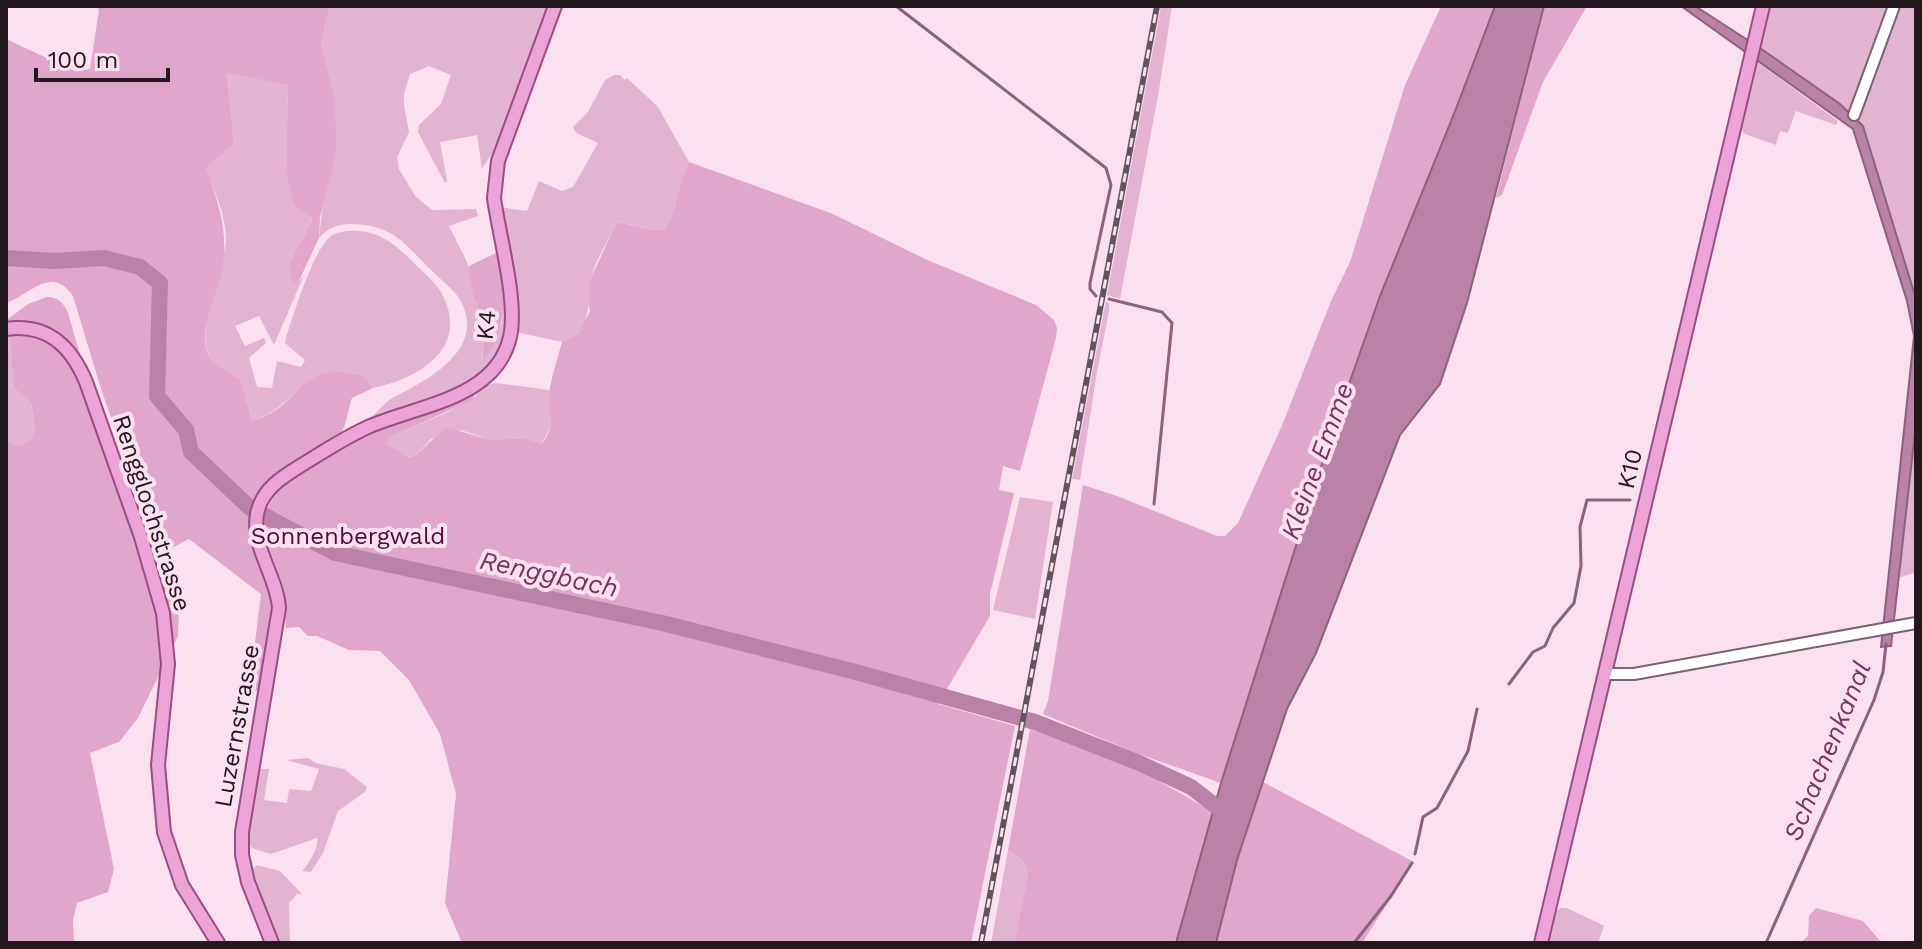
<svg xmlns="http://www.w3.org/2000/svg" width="1922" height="949" font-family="'Work Sans',sans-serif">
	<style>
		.green { fill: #e2b4d1 }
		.forest { fill: #e1a6cc }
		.water { fill: #ba82a6; stroke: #8c627d; stroke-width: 2 }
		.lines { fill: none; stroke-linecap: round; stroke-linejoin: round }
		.stream { stroke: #8c627d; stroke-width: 3 }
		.river { stroke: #ba82a6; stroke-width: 16 }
		.minor-casing { stroke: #7a6371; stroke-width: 14 }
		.major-casing { stroke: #9c4c83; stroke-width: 16 }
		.minor { stroke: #fff; stroke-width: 10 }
		.major { stroke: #eba4d5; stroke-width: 12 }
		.rail-casing { stroke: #62535c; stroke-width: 6 }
		.rail { stroke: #fbe0f0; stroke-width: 3; stroke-dasharray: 9; stroke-linecap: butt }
		.labels { text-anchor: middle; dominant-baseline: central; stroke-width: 8; stroke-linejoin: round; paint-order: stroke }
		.street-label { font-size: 24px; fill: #22181e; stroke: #fbe0f0 }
		.park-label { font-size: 24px; fill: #500b3f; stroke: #fbe0f0 }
		.water-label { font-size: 26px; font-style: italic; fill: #783363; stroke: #fbe0f0 }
	</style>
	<rect width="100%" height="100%" fill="#fbe0f0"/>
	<path class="green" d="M 330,6 L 549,6 L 494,155 L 490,156 L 482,169 L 477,135 L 440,142 L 447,181 L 445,183 L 418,132 L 419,125 L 441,104 L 451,75 L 429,66 L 410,74 L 404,94 L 404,106 L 409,132 L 397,157 L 399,169 L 415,196 L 432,210 L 476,209 L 478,216 L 449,226 L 467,262 L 472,278 L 473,297 L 485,322 L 482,362 L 502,323 L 503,287 C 505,306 509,330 501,349 C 482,392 403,410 362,425 L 360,423 C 376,418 381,404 394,397 C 429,379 489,348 459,298 C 452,288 441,280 433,272 C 404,244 395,225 351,224 C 338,224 328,228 319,238 L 335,98 L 321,42 Z
		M 1161,6 L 1172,6 L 1159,90 L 1120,299 L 1107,295 Z
		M 1770,6 L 1892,6 L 1853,115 L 1760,48 Z
		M 1896,6 L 1916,6 L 1916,299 L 1863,126 L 1856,118 Z
		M 1757,62 L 1838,121 L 1836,125 L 1796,111 L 1788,133 L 1780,131 L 1776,145 L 1745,134 L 1741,129 Z
		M 227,72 L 288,85 L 286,172 L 312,216 L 298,283 L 304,275 L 274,345 L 259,316 L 235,326 L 245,346 L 264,338 L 266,343 L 249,358 L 257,387 L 272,388 L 277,361 L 301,367 L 305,360 L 285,343 L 286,337 C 294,314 313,250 331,236 C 337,232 341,232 348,231 C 379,229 396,245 416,265 C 426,275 439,285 444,298 C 468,350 417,379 373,388 L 366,377 C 300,359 301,405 252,421 L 241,380 C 233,373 217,367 211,359 C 193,336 225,268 226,239 C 226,215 214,190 205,168 L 234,143 Z
		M 614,75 L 620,75 L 625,80 L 627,78 L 658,107 L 689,162 C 677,184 678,209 665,230 L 653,230 L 619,222 L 615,226 C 609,239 600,253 595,266 C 586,291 594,317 575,337 L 562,342 L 516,332 L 500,207 L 527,211 L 539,181 L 562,191 L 573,187 L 598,143 L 576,133 L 573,127 L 588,112 L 605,80 Z
		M 1106,301 L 1109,304 L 1109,311 L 1097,372 L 1080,480 L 1072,479 Z
		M 8,319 L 14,388 L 31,403 L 35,431 L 31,439 L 19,445 L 6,441 Z
		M 496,383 L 549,390 C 551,408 555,428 541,443 L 523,438 L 490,440 L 461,430 L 431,439 L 416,455 L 408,458 L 387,444 L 386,441 L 393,436 L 450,411 L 476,396 C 479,386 487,385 496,383 Z
		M 1916,424 L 1916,572 L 1899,578 L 1914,437 Z
		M 1020,497 L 1053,502 L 1035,619 L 993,610 Z
		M 308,758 L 316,763 L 344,769 L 367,787 L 365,792 L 338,811 L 323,853 L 311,872 L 302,871 C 309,863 319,848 317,838 L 271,854 L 252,848 L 248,842 L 259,769 L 269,769 L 264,800 L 287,803 L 289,789 L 311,791 L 319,769 L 286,760 Z
		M 1008,850 L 1023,861 L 1028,873 L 1014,943 L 991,943 Z
		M 257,865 L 280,871 L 302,894 L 297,894 L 289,903 L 290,943 L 278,943 L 258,895 L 251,871 Z
		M 1561,908 L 1567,908 L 1604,926 L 1598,943 L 1548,943 L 1555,912 Z"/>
	<path class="forest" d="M 97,6 L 330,6 L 321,42 L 335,98 L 336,154 L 320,217 L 319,238 L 298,283 L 295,284 C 277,266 311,236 312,217 L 295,206 L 286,172 L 288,85 L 227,73 L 234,143 L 206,168 C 219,204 230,236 221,275 C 216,296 195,338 211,359 C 217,367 233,373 241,380 L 252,421 C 305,407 294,357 366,377 L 373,388 L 352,398 C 347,410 348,428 337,437 C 309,461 274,461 256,499 C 240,533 269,566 273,600 C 276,629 265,663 261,691 L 249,691 L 261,594 L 189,539 L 159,555 L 101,389 L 73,296 C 51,264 29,296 6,303 L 6,39 L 75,71 L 90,69 L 99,10 Z
		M 1441,6 L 1495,6 L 1454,114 L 1380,296 L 1330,438 L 1221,783 L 1136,753 L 1043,714 L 1048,701 L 1083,485 L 1117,496 L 1217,536 L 1225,536 L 1238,523 L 1283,423 L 1331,301 L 1350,262 L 1405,85 Z
		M 1544,6 L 1587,6 L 1543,82 L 1502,195 L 1496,198 Z
		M 689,162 L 833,214 L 925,259 L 1036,305 L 1054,320 L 1057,328 L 1056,338 L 1020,471 L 1003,466 L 999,490 L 1014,493 L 990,594 L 990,616 L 938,704 L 1015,726 L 971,943 L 462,943 L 445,903 L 456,794 L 440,734 L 409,680 L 380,651 L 349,650 L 317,636 L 308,636 L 299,627 L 286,628 C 284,614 287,601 283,586 C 276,563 261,540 266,515 C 276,459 428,410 477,391 L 472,400 L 393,436 L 387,441 L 387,444 L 409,458 L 416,455 L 446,427 L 490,440 L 523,438 L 542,443 C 558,426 546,407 550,387 C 553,372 558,357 562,342 L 578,334 L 590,311 L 588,298 L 591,278 L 615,226 L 618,222 L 653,230 L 665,230 C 678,209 677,184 689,162 Z
		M 496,253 C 506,300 509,323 482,365 L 485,322 L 473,297 L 469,266 Z
		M 47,297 C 58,297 64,303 68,313 L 85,372 L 149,560 L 179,605 L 178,636 L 138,718 L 119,742 L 90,753 L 114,869 L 108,892 L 77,903 L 73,920 L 74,943 L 6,943 L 6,441 L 19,445 L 31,439 L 35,430 L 31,403 L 14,388 L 8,319 L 28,304 Z
		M 1030,729 L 1136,768 L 1213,812 L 1176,943 L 1014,943 L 1028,873 L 1023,861 L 1008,850 Z
		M 1263,782 L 1414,862 L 1362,943 L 1216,943 L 1237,860 Z
		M 1816,908 L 1863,921 L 1882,943 L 1800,943 L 1808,936 L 1809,916 Z"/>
	<path class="water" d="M 1495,6 L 1544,6 L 1467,303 L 1440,384 L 1400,435 L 1316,653 L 1287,709 L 1237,860 L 1216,943 L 1176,943 L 1221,783 L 1330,438 L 1380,296 L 1454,114 Z
		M 1681,6 L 1695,6 L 1760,48 L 1840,104 L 1863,126 L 1916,299 L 1916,424 L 1891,646 L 1881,647 L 1914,336 L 1907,301 L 1853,129 Z"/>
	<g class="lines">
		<path class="stream" d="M 896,6 L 1106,168 L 1111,185 L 1090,283 L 1090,289 L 1096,296
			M 1109,299 L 1162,312 L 1172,323 L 1154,504
			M 1509,684 L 1533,652 L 1545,646 L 1553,628 L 1574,603 L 1581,566 L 1580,527 L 1587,500 L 1630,500
			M 1415,854 L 1423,817 L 1437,808 L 1468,751 L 1477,709
			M 1354,943 L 1391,896 L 1412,863
			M 1766,943 L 1874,700 L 1883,672 L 1886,644"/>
		<path class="river" d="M 6,258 L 55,261 L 104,258 L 140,267 L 160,283 L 157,396 L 186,430 L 191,452 L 250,508 L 335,553 L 662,623 L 852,671 L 1035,722 L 1137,762 L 1191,787 L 1231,818"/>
		<defs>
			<path id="minor" d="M 1854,115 L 1894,6
				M 1604,674 L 1634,674 L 1916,623"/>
			<path id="major" d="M 6,329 C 47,323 71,346 86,382 L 141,537 L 163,613 L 168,664 L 158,765 L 164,832 L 182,885 L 218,943
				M 272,943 L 248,882 L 242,855 L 242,832 L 279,608 C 277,576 251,547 257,514 C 262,488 284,476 305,463 C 326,450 346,437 368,427 C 418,405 496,399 510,337 C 518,301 499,236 494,198 L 498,161 L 555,6
				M 1541,943 L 1763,6"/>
		</defs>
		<use href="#minor" class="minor-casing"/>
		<use href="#major" class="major-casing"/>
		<use href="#minor" class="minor"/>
		<use href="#major" class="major"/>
		<defs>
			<path id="rail" d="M 981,943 L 1157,6"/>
		</defs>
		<use href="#rail" class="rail-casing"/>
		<use href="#rail" class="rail"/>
	</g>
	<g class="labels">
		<g class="street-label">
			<text transform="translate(486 325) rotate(-84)">K4</text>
			<text transform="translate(1630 469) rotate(-77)">K10</text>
			<text transform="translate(152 513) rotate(72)">Rengglochstrasse</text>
			<text transform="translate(237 726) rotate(-80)">Luzernstrasse</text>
		</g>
		<g class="park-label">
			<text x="348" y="536">Sonnenbergwald</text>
		</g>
		<g class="water-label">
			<text transform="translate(1317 461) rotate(-70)">Kleine Emme</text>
			<text transform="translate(549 574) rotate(12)">Renggbach</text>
			<text transform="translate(1827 751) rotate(-68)">Schachenkanal</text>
		</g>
	</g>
	<rect width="1922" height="949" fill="none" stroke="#22181e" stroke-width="16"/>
	<path d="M36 68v12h132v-12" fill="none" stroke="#22181e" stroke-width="4"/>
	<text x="48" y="68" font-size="24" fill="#22181e" stroke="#fbe0f0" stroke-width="6" paint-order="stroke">100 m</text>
</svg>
